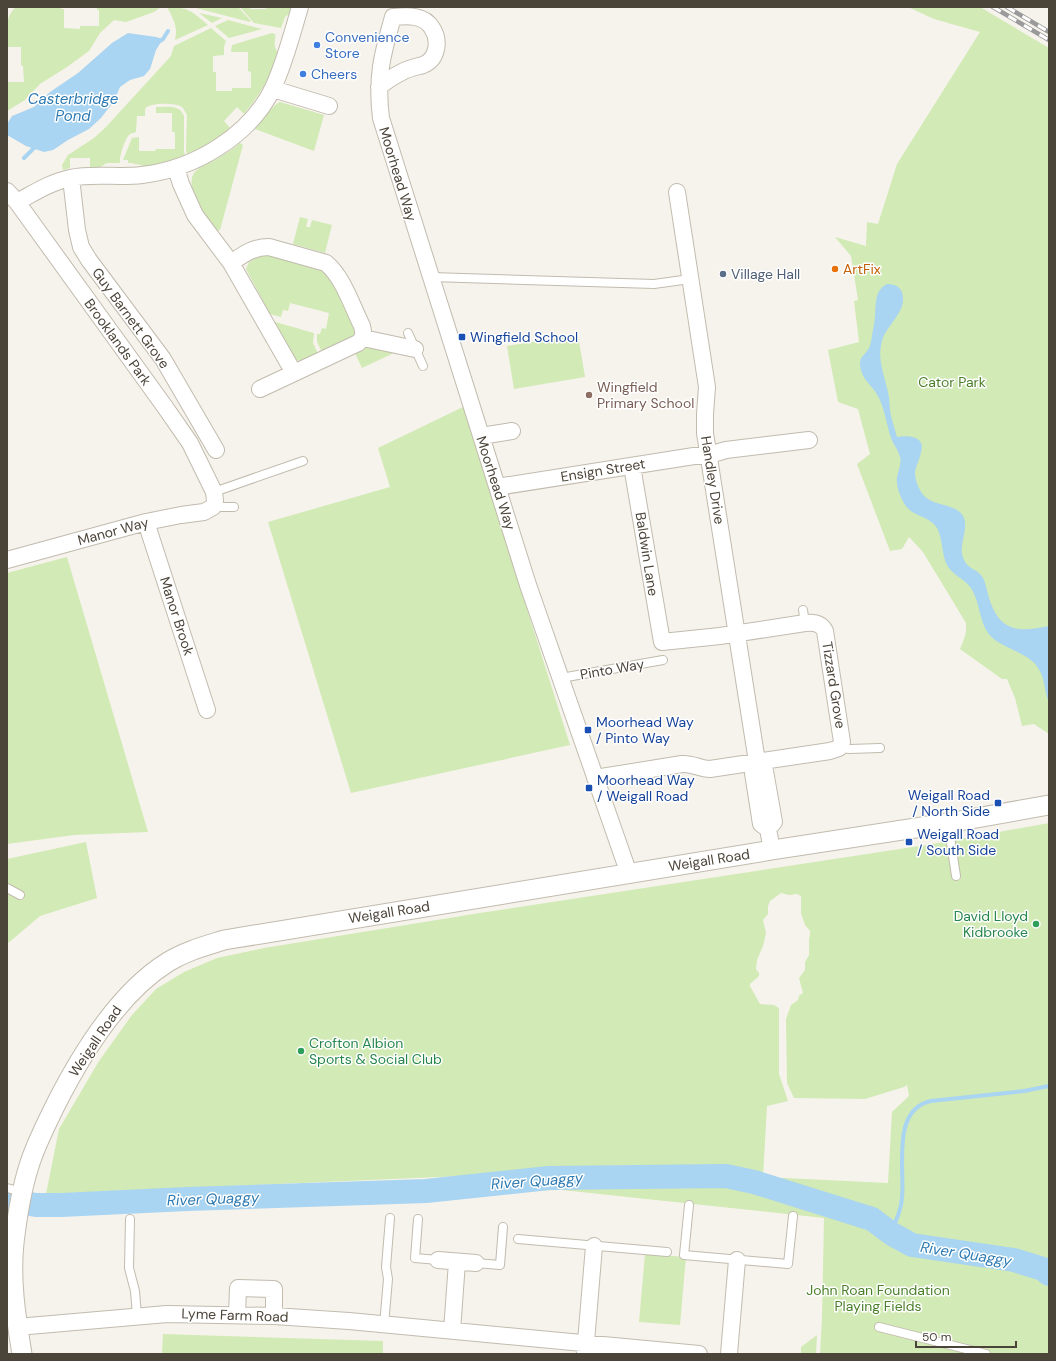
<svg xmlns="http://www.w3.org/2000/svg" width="1056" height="1361" font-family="'DM Sans',sans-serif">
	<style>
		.green { fill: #d2eab5; fill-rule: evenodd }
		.water { fill: #a9d4f2 }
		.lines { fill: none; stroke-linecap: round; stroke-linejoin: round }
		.stream { stroke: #a9d4f2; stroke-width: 4 }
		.river { stroke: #a9d4f2; stroke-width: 24 }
		.service-casing { stroke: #c2bbae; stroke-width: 10 }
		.minor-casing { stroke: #c2bbae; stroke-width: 18 }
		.tertiary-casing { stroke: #c2bbae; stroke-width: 21 }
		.service { stroke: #fff; stroke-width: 8 }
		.minor { stroke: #fff; stroke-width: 16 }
		.tertiary { stroke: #fff; stroke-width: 19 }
		.rail-casing { stroke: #9a9a9a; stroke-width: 4.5 }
		.rail { stroke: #fff; stroke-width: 3; stroke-dasharray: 9; stroke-linecap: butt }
		.shop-dot { fill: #3f7fe0; stroke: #fff; stroke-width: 1.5 }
		.food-dot { fill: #e8710a; stroke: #fff; stroke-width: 1.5 }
		.service-dot { fill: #5c6f8a; stroke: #fff; stroke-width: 1.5 }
		.transit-dot { fill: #1a4fb4; stroke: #fff; stroke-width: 1.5 }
		.education-dot { fill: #8d6e63; stroke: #fff; stroke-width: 1.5 }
		.leisure-dot { fill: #2e9e5b; stroke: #fff; stroke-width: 1.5 }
		.labels { text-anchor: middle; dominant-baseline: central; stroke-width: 3; stroke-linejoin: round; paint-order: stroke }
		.shop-label { font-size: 14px; fill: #366cbe; stroke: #fff; text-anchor: start }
		.street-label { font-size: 14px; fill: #4b4439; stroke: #fff }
		.food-label { font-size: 14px; fill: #c56008; stroke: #fff; text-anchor: start }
		.service-label { font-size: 14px; fill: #4e5e75; stroke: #fff; text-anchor: start }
		.transit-label { font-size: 14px; fill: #164399; stroke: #fff; text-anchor: start }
		.park-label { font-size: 14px; fill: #4a7f2a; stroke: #fff }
		.education-label { font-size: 14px; fill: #785e54; stroke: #fff; text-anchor: start }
		.leisure-label { font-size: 14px; fill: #27864d; stroke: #fff; text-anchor: end }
		.water-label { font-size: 15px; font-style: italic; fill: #2e7ab2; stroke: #fff }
	</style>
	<rect width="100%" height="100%" fill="#f6f3ec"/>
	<path class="green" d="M 16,7 L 61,7 L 61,9 L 64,9 L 64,28 L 80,29 L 80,26 L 99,26 L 99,10 L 97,10 L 97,7 L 161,7 L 154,12 L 126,22 L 114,20 L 100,33 L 89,51 L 67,67 L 40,84 L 25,100 L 7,111 L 7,82 L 24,82 L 23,66 L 21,65 L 21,47 L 7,47 C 7,33 4,17 16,7 Z
		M 169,7 C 189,7 194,13 208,25 L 175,40 C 178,28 174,20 168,9 Z
		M 192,7 L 238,7 L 251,21 L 250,22 Z
		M 240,7 L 250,7 L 250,9 L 266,9 L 266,7 L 291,7 L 289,14 L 285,17 L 281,28 L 254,23 Z
		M 908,7 L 980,7 L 1049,48 L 1049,734 L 1034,724 L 1022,726 L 1015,698 L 1007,679 L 1002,679 L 960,649 C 964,640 967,633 966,623 L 923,552 L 909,537 L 902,549 L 890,551 L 857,464 L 870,454 L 858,409 L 838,402 L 828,350 L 859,342 L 854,301 L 858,300 L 851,256 L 835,237 L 866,246 L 867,222 L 878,224 L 897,164 L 980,32 L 934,19 Z
		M 199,13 L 222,18 L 212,23 Z
		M 228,20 L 262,29 L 229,38 L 215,26 Z
		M 211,28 L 226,41 L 224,47 L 224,55 L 213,56 L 213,72 L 216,72 L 216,91 L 232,91 L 232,88 L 251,88 L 251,72 L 248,71 L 248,52 L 231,52 L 232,45 L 272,33 L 275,34 C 276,38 274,42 275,47 C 276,50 278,52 277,56 C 271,77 258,97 244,114 L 237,107 L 224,121 L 230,128 C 217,139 203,147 187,154 L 186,150 L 187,115 C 185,112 184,109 182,107 C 176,103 149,102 145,109 C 145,110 145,115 145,116 L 137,116 L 136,132 C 134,133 132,133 130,134 C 125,138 119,157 120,163 L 107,163 L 100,167 L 90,167 L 90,158 L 70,158 L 70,168 L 63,170 L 62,165 L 68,155 L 94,138 L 106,127 L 171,56 L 174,46 Z
		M 280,102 L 324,115 L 314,151 L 255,129 C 262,122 272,105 280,102 Z
		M 156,107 C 166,107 180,104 184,116 L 184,151 L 185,155 C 174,159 156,166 144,166 C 139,165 135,163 128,163 L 128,160 L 123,160 L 132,138 L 139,137 L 139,151 L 155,151 L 156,149 L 175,149 L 175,132 L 172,132 L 172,113 L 156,113 Z
		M 240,143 L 243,145 L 220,230 L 217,231 C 207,218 179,183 198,169 C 205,164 213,162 220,157 C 227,153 234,148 240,143 Z
		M 300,217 L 308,219 L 306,227 L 310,227 L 312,220 L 332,225 L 325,253 L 293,244 Z
		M 267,254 L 313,263 L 332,276 L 355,330 L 354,335 L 351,339 L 323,354 L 317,342 L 317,334 L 320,334 L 322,328 L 326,329 L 329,313 L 290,303 L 288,311 L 283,310 L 281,317 L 270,314 L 246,269 L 249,262 L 258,257 Z
		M 275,322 L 314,333 L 313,343 L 319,356 C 311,358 302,364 294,359 L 274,327 Z
		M 578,335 L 585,377 L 514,389 L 507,346 Z
		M 366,345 L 398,351 L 362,368 L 354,351 Z
		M 463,407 L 570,745 L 351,793 L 268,522 L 390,487 L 378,448 Z
		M 67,557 L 148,832 L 74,835 L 7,844 L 7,573 Z
		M 1049,823 L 1049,1354 L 820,1354 L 822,1318 L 824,1218 L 562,1190 L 507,1191 L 509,1174 L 46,1194 L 59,1129 L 99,1061 L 132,1015 L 156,989 L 184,972 L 217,958 L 264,948 L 480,913 L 926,845 ZM 781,893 L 789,895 L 797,894 L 801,896 L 801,913 L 805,925 L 810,931 L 810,934 L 809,940 L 809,955 L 805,962 L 805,970 L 799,978 L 803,993 L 799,996 L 798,1000 L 791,1005 L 786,1019 L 787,1083 L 794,1098 L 865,1099 L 904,1087 L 907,1085 L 909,1096 L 892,1112 L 888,1183 L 763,1177 L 767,1106 L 788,1101 L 779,1074 L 779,1008 L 774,1005 L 760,1004 L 750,986 L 750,984 L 759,976 L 759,973 L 756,969 L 757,960 L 763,946 L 766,933 L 763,920 L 768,914 L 768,906 L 770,901 Z
		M 86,842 L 97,898 L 40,916 L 7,944 L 7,859 Z
		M 645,1254 L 686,1257 L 680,1325 L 639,1322 Z
		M 163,1334 L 383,1341 L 383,1354 L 162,1354 Z
		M 817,1335 L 816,1354 L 801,1354 L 801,1347 Z"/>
	<path class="water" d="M 128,33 L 156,37 L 163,39 L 156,50 L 150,69 L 144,76 L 130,80 L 120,87 L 114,101 L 101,118 L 89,129 L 68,140 L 53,150 L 44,152 L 26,146 L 7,135 L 7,124 L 12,116 L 34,107 L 50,92 L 78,73 L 112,43 Z
		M 887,284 C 896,284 903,288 903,298 C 904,314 886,326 882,341 C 877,359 884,374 888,392 C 890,400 889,408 891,416 C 893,423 895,430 897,437 C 908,435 926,436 921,452 C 920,459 916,465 915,473 C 915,478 917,485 920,490 C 929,509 957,501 964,518 C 968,530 960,542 962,554 C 966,571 977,567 983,578 C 986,583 988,596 990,601 C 1001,633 1021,632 1049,626 L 1049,702 C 1043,688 1046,678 1036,665 C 1024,651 998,647 988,633 C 979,620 980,602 971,588 C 964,578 951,575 946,563 C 942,553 942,536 937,528 C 929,515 911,517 904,503 C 900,496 896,486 897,477 C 898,470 903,462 899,454 C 897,448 893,444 891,438 C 886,423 884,402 874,390 C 867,381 861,377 860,364 C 860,356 865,355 869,348 C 872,342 872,332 874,325 C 877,311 872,291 887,284 Z"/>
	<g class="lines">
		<path class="stream" d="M 160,41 L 163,39 L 168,31
			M 24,158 L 36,146
			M 890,1233 C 896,1222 901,1211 902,1198 C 905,1169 891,1109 931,1101 L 1024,1091 L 1049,1086"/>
		<path class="river" d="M 7,1200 L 36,1205 L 61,1205 L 187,1199 L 426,1191 L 549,1178 L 726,1176 L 754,1182 L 872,1219 L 892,1234 L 912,1245 L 1014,1260 L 1043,1269 L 1049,1274"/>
		<defs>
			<path id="service" d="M 431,277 L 654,284 L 690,279
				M 408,333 L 423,366
				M 214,492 L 303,461
				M 213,507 L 234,507
				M 803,610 L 805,623
				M 561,678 L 663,660
				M 839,748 L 850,749 L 880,748
				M 948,823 L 956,876
				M 7,888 L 20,895
				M 7,1188 L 22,1192
				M 689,1205 L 684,1255 L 788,1264 L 793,1216
				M 130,1219 L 129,1268 L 135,1291 L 137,1316
				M 418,1219 L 415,1258 L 438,1260
				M 518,1239 L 667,1252
				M 476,1263 L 500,1265 L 503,1227
				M 384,1325 L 388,1279 L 386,1267 L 390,1218
				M 879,1327 L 986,1354"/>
			<path id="minor" d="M 379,87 C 386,81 394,76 402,72 C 409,68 416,67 423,65 C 438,59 440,40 432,28 C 424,14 406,16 393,17 C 382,55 376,78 381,118 L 528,585 L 629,874
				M 273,89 L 329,106
				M 176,168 L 181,184 L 195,215 L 231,263 L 294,373
				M 71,178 L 77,230 L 81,247 L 89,260 L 163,359 L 216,450
				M 7,191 L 17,202 L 165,407 L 190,443 L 214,492 L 215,501 L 213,507 L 204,512 L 181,515 L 146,522 L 7,560
				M 677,192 L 707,387 L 705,414 L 705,433 L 758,768 L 753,773 L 761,824 L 768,829 L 772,850
				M 17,202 C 34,193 51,182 70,178 C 93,173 118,178 142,175 C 194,169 250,136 273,88 C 285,62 292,34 300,7
				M 231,263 C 244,254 253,247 269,247 L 326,263 C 343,277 352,306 362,326 C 364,334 364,337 358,343 L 260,389
				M 363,338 L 415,349
				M 481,436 L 512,431
				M 497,487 L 694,456 L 709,455 L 726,450 L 809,440
				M 146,522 L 207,710
				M 758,768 L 765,771 L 774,822 L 768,829
				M 595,778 L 682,764 C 692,763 700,769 710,769 L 830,751 L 839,748 L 842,742 L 825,631 C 821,623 814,622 805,623 L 720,636 L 662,642 L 632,466
				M 438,1260 L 476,1263
				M 237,1315 L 238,1288 L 274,1289 L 274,1316
				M 17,1327 L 167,1314 L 274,1316 L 349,1321 L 699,1354
				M 452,1331 L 457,1262
				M 585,1354 L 594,1246
				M 729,1354 L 737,1260"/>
			<path id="tertiary" d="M 22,1354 C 16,1317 10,1281 14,1243 C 17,1217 21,1191 29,1166 C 35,1146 45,1127 54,1108 C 80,1056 118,993 168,962 C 186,951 205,946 224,940 L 772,850 L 948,823 L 1049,805"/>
		</defs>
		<use href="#service" class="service-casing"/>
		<use href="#minor" class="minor-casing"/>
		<use href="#tertiary" class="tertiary-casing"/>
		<use href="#service" class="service"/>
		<use href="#minor" class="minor"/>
		<use href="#tertiary" class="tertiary"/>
		<defs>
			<path id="rail" d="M 993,7 L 1049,40
				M 1007,7 L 1049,32"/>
		</defs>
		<use href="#rail" class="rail-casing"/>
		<use href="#rail" class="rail"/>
	</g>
	<g class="shop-dot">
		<circle cx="317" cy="45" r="4"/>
		<circle cx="303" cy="74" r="4"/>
	</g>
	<circle class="food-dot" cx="835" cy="269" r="4"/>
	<circle class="service-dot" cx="723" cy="274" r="4"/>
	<g class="transit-dot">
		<rect x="458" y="333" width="8" height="8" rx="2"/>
		<rect x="584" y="726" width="8" height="8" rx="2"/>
		<rect x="585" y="784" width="8" height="8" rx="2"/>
		<rect x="994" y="799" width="8" height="8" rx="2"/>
		<rect x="905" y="838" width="8" height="8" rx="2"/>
	</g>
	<circle class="education-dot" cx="589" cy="395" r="4"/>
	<g class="leisure-dot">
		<circle cx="1036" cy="924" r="4"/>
		<circle cx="301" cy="1051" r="4"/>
	</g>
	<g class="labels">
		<g class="shop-label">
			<text x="325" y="37">Convenience<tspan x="325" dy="16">Store</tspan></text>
			<text x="311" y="74">Cheers</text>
		</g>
		<g class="street-label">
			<text transform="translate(398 174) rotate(73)">Moorhead Way</text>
			<text transform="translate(131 318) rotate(54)">Guy Barnett Grove</text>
			<text transform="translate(118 342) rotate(54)">Brooklands Park</text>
			<text transform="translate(603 470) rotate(-9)">Ensign Street</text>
			<text transform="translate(713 480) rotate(81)">Handley Drive</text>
			<text transform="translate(496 483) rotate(72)">Moorhead Way</text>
			<text transform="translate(113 531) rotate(-15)">Manor Way</text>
			<text transform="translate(647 554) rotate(81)">Baldwin Lane</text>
			<text transform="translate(177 616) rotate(72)">Manor Brook</text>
			<text transform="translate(612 669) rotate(-10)">Pinto Way</text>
			<text transform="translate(834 685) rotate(81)">Tizzard Grove</text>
			<text transform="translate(709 860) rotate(-9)">Weigall Road</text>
			<text transform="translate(389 912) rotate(-9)">Weigall Road</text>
			<text transform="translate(95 1041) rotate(-56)">Weigall Road</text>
			<text transform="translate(235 1315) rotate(2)">Lyme Farm Road</text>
		</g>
		<g class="food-label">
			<text x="843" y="269">ArtFix</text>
		</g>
		<g class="service-label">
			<text x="731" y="274">Village Hall</text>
		</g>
		<g class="transit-label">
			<text x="470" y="337">Wingfield School</text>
			<text x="596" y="722">Moorhead Way<tspan x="596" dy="16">/ Pinto Way</tspan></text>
			<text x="597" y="780">Moorhead Way<tspan x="597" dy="16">/ Weigall Road</tspan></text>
			<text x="990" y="795" text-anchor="end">Weigall Road<tspan x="990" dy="16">/ North Side</tspan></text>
			<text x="917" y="834">Weigall Road<tspan x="917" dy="16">/ South Side</tspan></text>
		</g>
		<g class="park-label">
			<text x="952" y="382">Cator Park</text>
			<text x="878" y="1290">John Roan Foundation<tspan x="878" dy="16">Playing Fields</tspan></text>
		</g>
		<g class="education-label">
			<text x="597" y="387">Wingfield<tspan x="597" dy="16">Primary School</tspan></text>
		</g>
		<g class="leisure-label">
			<text x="1028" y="916">David Lloyd<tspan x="1028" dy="16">Kidbrooke</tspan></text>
			<text x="309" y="1043" text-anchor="start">Crofton Albion<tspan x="309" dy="16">Sports &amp; Social Club</tspan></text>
		</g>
		<g class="water-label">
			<text x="73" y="99">Casterbridge<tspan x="73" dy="17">Pond</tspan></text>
			<text transform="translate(537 1181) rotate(-4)">River Quaggy</text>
			<text transform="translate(213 1199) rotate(-2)">River Quaggy</text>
			<text transform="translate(966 1254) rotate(9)">River Quaggy</text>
		</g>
	</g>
	<rect width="1056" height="1361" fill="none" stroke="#4b4439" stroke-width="16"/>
	<path d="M916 1341v6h100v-6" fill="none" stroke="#4b4439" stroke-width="2"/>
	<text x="922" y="1341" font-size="12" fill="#4b4439" stroke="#ffffff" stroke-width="3" paint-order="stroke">50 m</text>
</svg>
